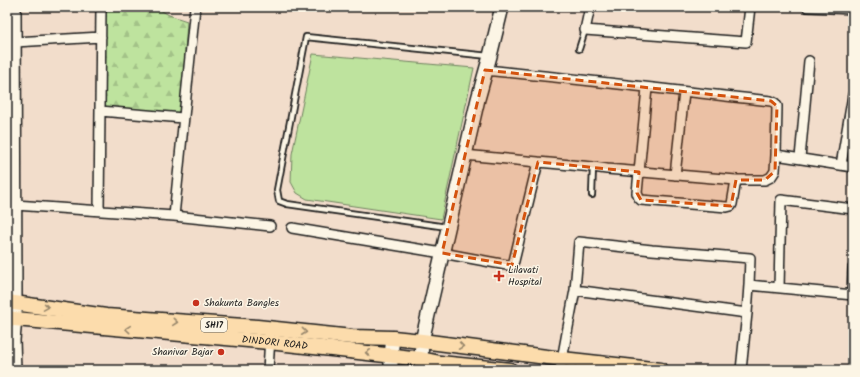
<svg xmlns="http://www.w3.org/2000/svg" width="860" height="377" font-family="Kalam,sans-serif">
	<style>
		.grass { fill: #bee39e; stroke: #6d805d }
		.forest { fill: url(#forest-firs); stroke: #6d805d }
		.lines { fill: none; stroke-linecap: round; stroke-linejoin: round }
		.lane-casing { stroke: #1c1c1c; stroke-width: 8 }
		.street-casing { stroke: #1c1c1c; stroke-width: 12 }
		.secondary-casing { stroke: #1c1c1c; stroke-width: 16 }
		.primary-casing { stroke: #1c1c1c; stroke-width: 17 }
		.lane { stroke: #fcf5e5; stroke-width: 4.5 }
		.street { stroke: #fcf5e5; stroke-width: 9 }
		.secondary { stroke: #fcf5e5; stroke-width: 13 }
		.primary { stroke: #fcdcac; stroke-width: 14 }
		.oneway { stroke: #97866b }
		.marked { fill: #d4530e; fill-opacity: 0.2; stroke: #d4530e; stroke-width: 3; stroke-dasharray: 8 5; stroke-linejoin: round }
		.poi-dot { fill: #c8321e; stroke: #fcf5e5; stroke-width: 1.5 }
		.labels { text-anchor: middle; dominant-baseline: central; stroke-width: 3; stroke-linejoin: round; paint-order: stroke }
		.shield { fill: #fcf5e5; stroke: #5f5d58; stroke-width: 1 }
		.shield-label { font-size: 9px; font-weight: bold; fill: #1c1c1c }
		.poi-label { font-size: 10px; fill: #1c1c1c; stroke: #fcf5e5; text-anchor: start }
		.street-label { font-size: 10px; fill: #1c1c1c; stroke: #fcf5e5 }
	</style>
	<defs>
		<pattern id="forest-firs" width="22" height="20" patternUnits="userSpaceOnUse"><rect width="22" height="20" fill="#bee39e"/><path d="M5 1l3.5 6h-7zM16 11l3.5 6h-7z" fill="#a3c288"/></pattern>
	</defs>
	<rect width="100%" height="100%" fill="#f2ddcb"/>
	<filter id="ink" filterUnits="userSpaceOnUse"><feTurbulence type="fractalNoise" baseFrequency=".025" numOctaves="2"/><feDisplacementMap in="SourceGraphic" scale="8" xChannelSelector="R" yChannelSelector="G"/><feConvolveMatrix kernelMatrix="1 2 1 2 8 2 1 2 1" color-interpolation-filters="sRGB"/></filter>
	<g filter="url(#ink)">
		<path class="grass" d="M 313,54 L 474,68 L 441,219 L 307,199 L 297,193 L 291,182 L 292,154 Z"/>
		<path class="forest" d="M 104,7 L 155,7 L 169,15 L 187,21 L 181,116 L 104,109 Z"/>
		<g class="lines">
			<defs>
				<path id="lane" d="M 579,49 L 585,30
					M 592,195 L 593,167
					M 447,227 L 287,204 L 279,201 L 277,190 L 306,37 L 489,56"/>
				<path id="street" d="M 590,7 L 585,30 L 746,42 L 750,7
					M 807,7 L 853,9
					M 15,42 L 101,37
					M 647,88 L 637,193 L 639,198 L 641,200 L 727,207 L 731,206 L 732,204 L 736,180
					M 100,111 L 183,118
					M 464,155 L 538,162
					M 776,155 L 853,167
					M 800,158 L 809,61
					M 841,165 L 853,95
					M 675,175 L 684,92
					M 15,205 L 174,216 L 195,7
					M 99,210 L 101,7
					M 174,216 L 270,226
					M 292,228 L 442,253 L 507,265 L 512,265 L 514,261 L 538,162 L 593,167 L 607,169 L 736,180 L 765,180 L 771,177 L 775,171 L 776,155 L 777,106 L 775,103 L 771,101 C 676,91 581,79 485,70
					M 779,288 L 781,200 L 853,209
					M 575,290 L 747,313 L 749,285 L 853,295
					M 852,295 L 853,268
					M 268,370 L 270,337
					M 560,370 L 575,290 L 579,242 L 652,250 L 750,258 L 749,285
					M 741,370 L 747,313"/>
				<path id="secondary" d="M 421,359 L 422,341 L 478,99 L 490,56 L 502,7
					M 14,370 L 13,340 L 15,319 L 15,302 L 14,7
					M 391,370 L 391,355 L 393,338"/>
				<g id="primary">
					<path d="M 7,302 L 106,316 L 257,327 L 352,337 L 393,338 L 422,341 L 562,359 L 661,370"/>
					<path id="s1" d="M 7,318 L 15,319 L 269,342 L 421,359 L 440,363 L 510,370"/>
				</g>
			</defs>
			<use href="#lane" class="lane-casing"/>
			<use href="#street" class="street-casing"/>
			<use href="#secondary" class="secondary-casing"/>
			<use href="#primary" class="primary-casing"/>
			<use href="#lane" class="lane"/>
			<use href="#street" class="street"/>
			<use href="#secondary" class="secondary"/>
			<use href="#primary" class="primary"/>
		</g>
		<defs><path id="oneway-chevron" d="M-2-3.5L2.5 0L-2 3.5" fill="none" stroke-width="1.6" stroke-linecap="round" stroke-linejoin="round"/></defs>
		<g class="oneway">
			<use href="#oneway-chevron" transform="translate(46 307) rotate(9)"/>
			<use href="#oneway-chevron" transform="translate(175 322) rotate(5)"/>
			<use href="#oneway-chevron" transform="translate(128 329) rotate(-175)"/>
			<use href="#oneway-chevron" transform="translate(304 332) rotate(6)"/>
			<use href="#oneway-chevron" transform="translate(461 346) rotate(8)"/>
			<use href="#oneway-chevron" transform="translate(368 353) rotate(-174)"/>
		</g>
	</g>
	<path class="marked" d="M 485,70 L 771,101 L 777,106 L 775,171 L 765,180 L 736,180 L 731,206 L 641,200 L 637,193 L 639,172 L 538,162 L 512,265 L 442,253 Z"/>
	<g class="poi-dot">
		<path d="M497 270h4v4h4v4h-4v4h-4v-4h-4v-4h4z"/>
		<circle cx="196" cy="303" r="4"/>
		<circle cx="221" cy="352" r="4"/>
	</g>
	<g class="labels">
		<rect class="shield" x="201" y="318" width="26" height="14" rx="3"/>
		<g class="shield-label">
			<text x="214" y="325">SH17</text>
		</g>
		<g class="poi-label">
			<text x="508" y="270">Lilavati<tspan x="508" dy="12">Hospital</tspan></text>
			<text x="204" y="303">Shakunta Bangles</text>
			<text x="213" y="352" text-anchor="end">Shanivar Bajar</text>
		</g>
		<g class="street-label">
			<text stroke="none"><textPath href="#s1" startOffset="269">DINDORI ROAD</textPath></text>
		</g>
	</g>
	<rect width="860" height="377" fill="none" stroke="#fcf5e5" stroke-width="24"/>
	<rect x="12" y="12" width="836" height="353" fill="none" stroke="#1c1c1c" stroke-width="1.5" filter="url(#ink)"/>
</svg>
